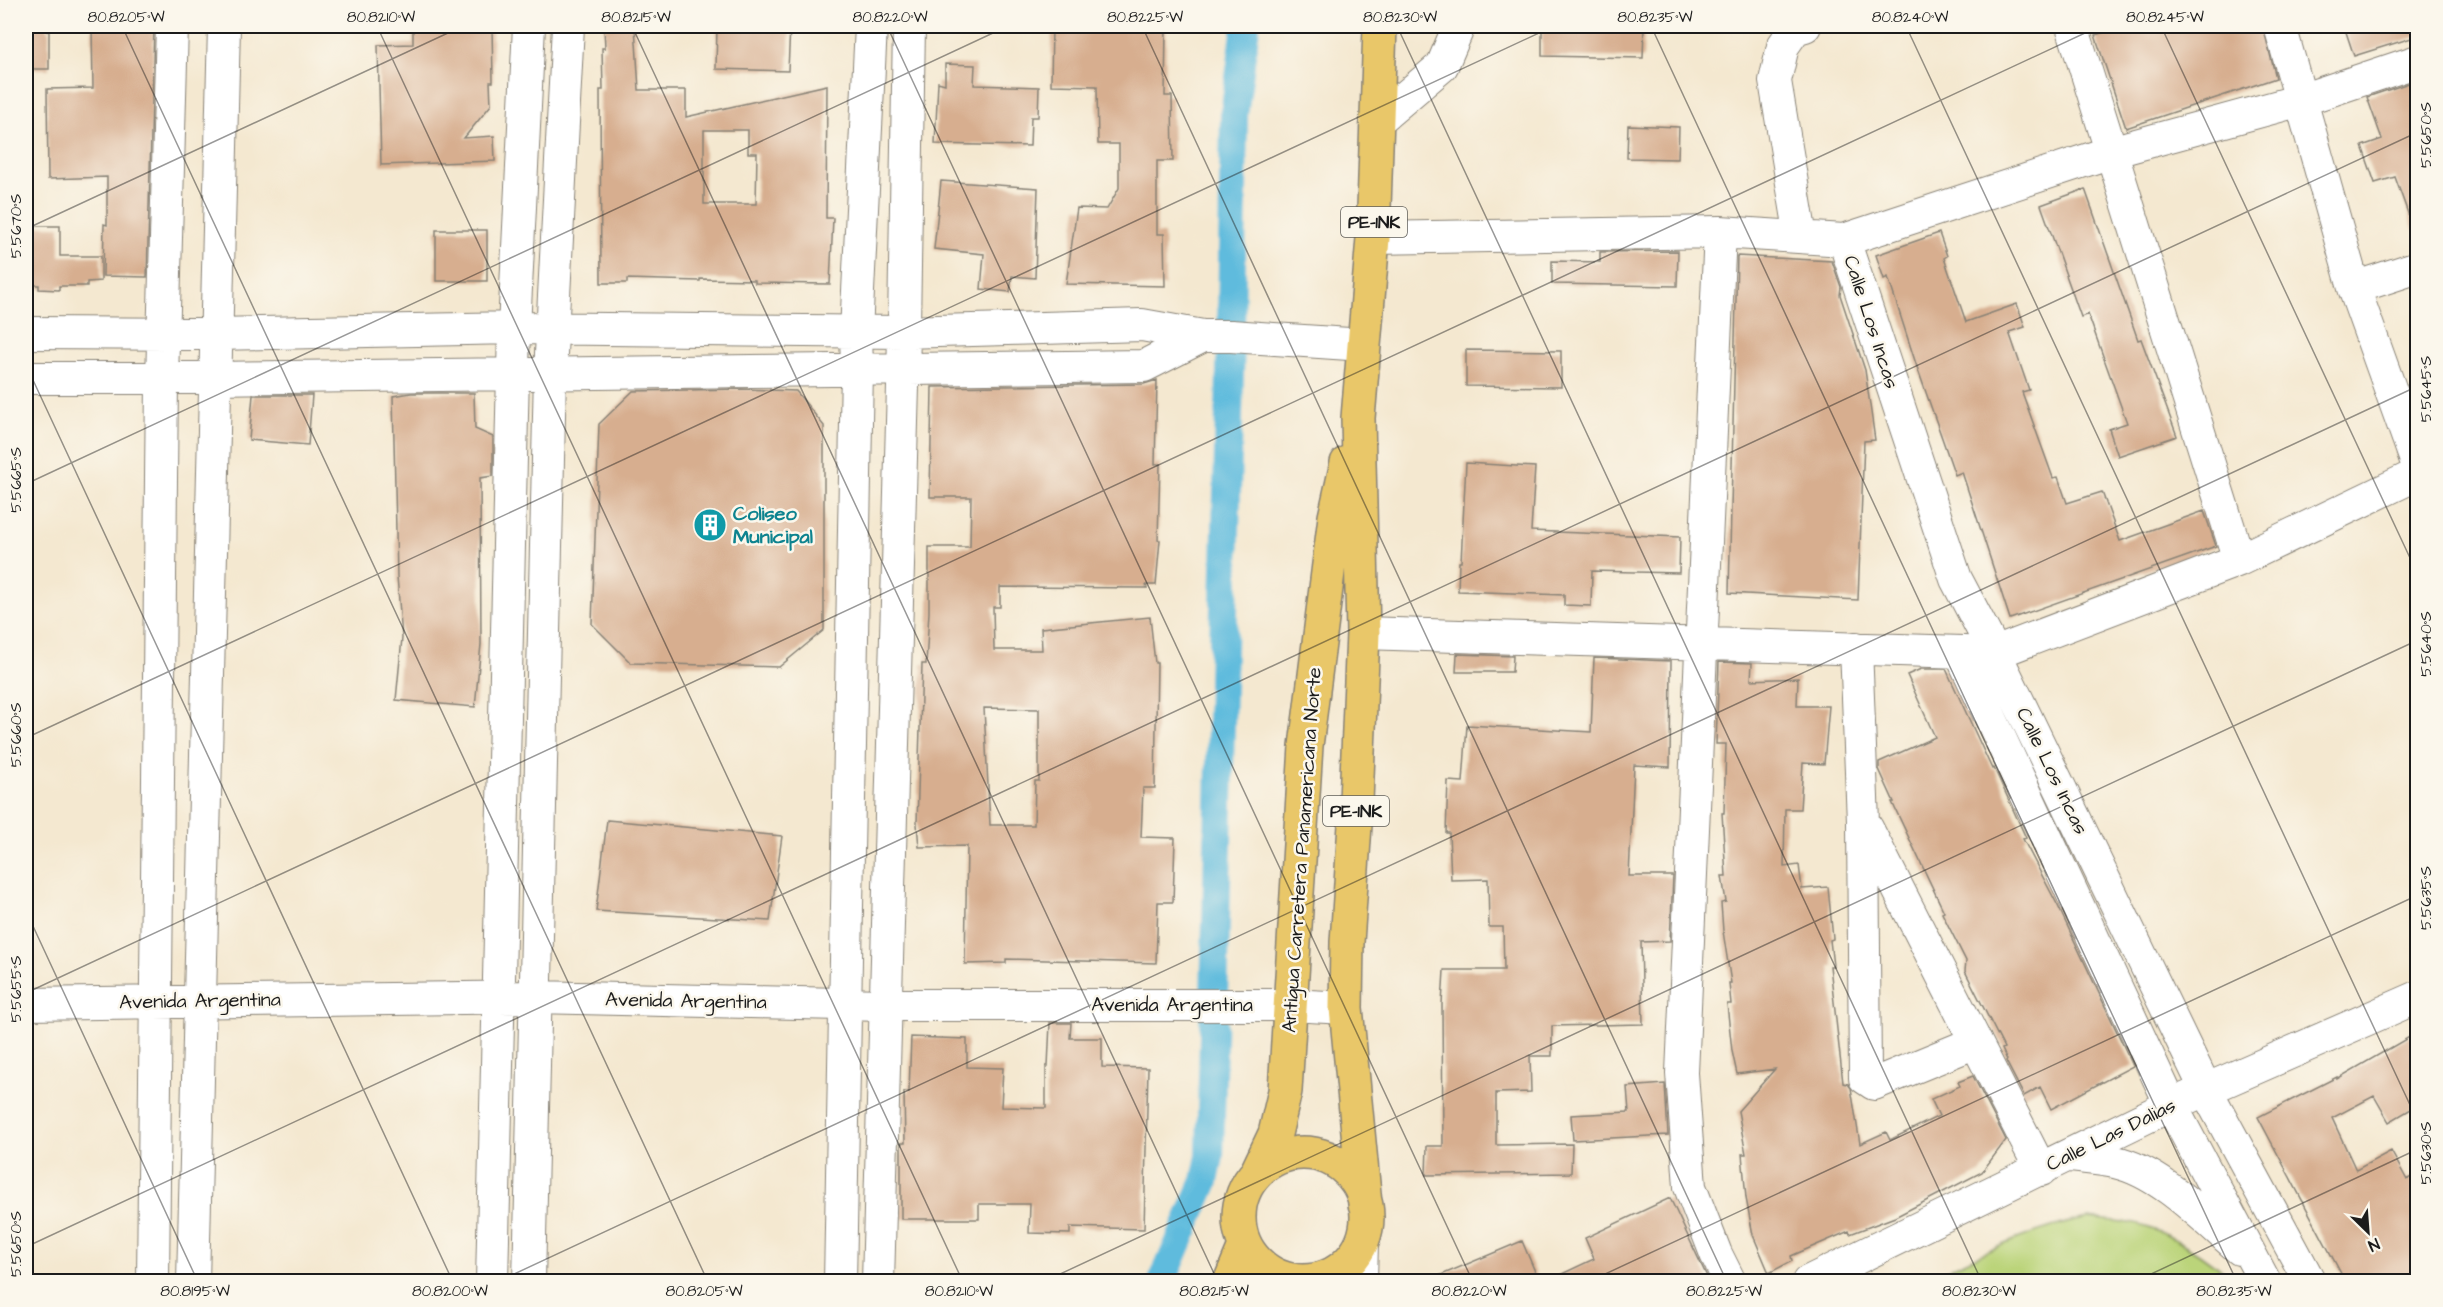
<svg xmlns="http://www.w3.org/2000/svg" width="2443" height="1307" font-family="'Architects Daughter',sans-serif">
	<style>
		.green { fill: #bbd47a; stroke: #6c784b; stroke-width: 1.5 }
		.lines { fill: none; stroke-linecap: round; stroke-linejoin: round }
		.canal { stroke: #5fbbdd; stroke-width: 28 }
		.building { fill: #d7ae8f; fill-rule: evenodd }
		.minor-casing { stroke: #888276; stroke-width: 34 }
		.major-casing { stroke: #888276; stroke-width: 36 }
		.minor { stroke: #fff; stroke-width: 32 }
		.major { stroke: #e9c769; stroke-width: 33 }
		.ticks { fill: none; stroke: #1c1c1c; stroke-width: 1.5; stroke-opacity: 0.45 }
		.labels { text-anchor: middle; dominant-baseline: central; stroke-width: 5; stroke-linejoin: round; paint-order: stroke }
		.shield { fill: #fbf7ec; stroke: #5f5e5a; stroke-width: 1.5 }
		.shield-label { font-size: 18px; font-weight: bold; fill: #1c1c1c }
		.street-label { font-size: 20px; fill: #1c1c1c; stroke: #fbf7ec }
		.culture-label { font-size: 20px; font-weight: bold; fill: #0d838f; stroke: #fbf7ec; text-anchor: start }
		.neatline { fill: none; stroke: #1c1c1c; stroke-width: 2 }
		.ticks-label { font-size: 15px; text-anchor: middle; fill: #1c1c1c }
	</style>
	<rect width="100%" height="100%" fill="#fbf7ec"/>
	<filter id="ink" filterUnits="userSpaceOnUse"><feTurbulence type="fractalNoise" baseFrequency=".0167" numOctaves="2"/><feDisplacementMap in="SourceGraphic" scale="12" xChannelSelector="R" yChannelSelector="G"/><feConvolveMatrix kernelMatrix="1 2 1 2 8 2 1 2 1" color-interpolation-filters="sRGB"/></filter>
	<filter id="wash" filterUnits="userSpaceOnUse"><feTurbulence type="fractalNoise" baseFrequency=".008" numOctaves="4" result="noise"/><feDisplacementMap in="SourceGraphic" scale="24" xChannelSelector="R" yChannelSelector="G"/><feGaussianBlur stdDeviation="1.35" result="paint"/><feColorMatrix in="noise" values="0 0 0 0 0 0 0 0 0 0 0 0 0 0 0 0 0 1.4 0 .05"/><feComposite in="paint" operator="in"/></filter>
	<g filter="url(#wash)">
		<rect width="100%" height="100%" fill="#f4e8d0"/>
		<path class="green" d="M 2089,1218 C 2104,1220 2121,1221 2136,1224 C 2168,1232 2209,1257 2232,1281 L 1923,1281 C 1978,1256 2029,1229 2089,1218 Z"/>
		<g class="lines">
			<path class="canal" d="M 1162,1282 L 1205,1181 L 1210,1156 L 1231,336 L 1234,115 L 1246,26"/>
		</g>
		<g id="blocks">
			<path class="building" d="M 26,26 L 47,26 L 47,31 L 49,30 L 49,69 L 26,69 Z
				M 92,26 L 154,26 L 147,277 L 103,276 L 104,224 L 107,225 L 107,177 L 48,179 L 47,89 L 93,88 Z
				M 413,26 L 492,26 L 493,82 L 490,82 L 491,105 L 464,138 L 494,136 L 495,161 L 381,165 L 378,45 L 413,44 Z
				M 604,26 L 635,26 L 639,90 L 686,90 L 686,117 L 827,85 L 826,218 L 833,218 L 830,284 L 755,283 L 755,280 L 700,279 L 700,281 L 627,279 L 627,283 L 601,283 L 600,90 L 603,90 L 602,48 L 605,48 ZM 704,130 L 748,130 L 748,153 L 757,153 L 756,204 L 704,204 Z
				M 717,26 L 790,26 L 788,71 L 716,69 Z
				M 1052,26 L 1166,26 L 1165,96 L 1172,96 L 1173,161 L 1157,161 L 1157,234 L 1164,234 L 1165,286 L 1066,284 L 1077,208 L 1107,209 L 1119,188 L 1119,144 L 1098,144 L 1097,86 L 1051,85 Z
				M 1542,26 L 1644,26 L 1643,58 L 1542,56 Z
				M 2125,26 L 2263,26 L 2276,78 L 2126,128 L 2095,35 Z
				M 2344,26 L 2418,26 L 2418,36 L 2354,56 Z
				M 945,64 L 975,65 L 974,85 L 1039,87 L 1038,117 L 1031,117 L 1030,146 L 935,144 L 938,82 L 945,84 Z
				M 2418,80 L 2418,230 L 2414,230 L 2395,177 L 2375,183 L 2362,146 L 2382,139 L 2367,97 Z
				M 1628,125 L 1679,127 L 1678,159 L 1627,158 Z
				M 941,181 L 1038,188 L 1035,278 L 1012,276 L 1010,292 L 981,289 L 984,254 L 934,249 Z
				M 2085,189 L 2138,340 L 2141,339 L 2177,436 L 2118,456 L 2109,429 L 2127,423 L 2088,314 L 2081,317 L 2041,205 Z
				M 26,226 L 60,226 L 60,256 L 101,256 L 101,281 L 87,282 L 87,286 L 59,286 L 59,290 L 39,289 L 39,285 L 26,285 Z
				M 436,230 L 487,230 L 487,281 L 436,281 Z
				M 1939,233 L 1947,256 L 1944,258 L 1966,322 L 2017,304 L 2025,327 L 2009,332 L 2029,390 L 2022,392 L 2053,478 L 2058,477 L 2067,503 L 2102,492 L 2120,541 L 2204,511 L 2216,546 L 2010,619 L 1962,472 L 1955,475 L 1916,364 L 1888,277 L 1884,279 L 1876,255 Z
				M 1678,251 L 1677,286 L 1552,284 L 1552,261 L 1600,262 L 1600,252 Z
				M 1737,256 L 1832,261 L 1841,287 L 1840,295 L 1865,370 L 1875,440 L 1864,441 L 1858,600 L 1729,593 Z
				M 1466,350 L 1561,351 L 1561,387 L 1466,386 Z
				M 1157,380 L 1155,464 L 1160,464 L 1158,540 L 1160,540 L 1156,585 L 1146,585 L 1147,588 L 1000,587 L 1000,607 L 993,607 L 994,650 L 1042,650 L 1041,628 L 1150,617 L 1155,663 L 1157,663 L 1155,788 L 1143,788 L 1141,837 L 1175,838 L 1173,902 L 1158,902 L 1156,963 L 1006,959 L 1006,963 L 965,964 L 967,846 L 919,847 L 917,824 L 922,664 L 926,664 L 929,612 L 929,547 L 970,547 L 971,497 L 930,497 L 932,387 L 1144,384 ZM 984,708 L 1039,709 L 1039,781 L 1035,781 L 1034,825 L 990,825 Z
				M 741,389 L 796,391 L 824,426 L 824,630 L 779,667 L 631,663 L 592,624 L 599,424 L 633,391 Z
				M 411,393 L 474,393 L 475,429 L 493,437 L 493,476 L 480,478 L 481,644 L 475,707 L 396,700 L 402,638 L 397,576 L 393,396 Z
				M 253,395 L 312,395 L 308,445 L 249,440 Z
				M 1466,463 L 1535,467 L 1531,531 L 1680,537 L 1679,573 L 1592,571 L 1591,606 L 1564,605 L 1564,595 L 1458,591 L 1459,562 L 1461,562 Z
				M 1457,654 L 1513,656 L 1512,672 L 1456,672 Z
				M 1594,658 L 1671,661 L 1670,767 L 1634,765 L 1629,876 L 1673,876 L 1670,941 L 1641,942 L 1643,1024 L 1552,1026 L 1552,1056 L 1530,1056 L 1531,1092 L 1496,1093 L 1496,1145 L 1572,1144 L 1571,1173 L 1426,1175 L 1427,1146 L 1443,1146 L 1442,1004 L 1444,970 L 1504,970 L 1503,927 L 1489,927 L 1488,879 L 1451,880 L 1449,833 L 1446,833 L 1448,781 L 1463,782 L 1467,725 L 1591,732 Z
				M 1719,662 L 1752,663 L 1751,680 L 1798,678 L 1797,706 L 1829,706 L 1824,764 L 1803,763 L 1800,809 L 1785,809 L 1784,867 L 1799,865 L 1802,889 L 1828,887 L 1833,939 L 1830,940 L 1833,966 L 1830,966 L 1843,1083 L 1848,1084 L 1851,1088 L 1860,1144 L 1886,1132 L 1890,1140 L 1939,1116 L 1931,1099 L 1960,1086 L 1958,1082 L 1973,1076 L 2006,1140 L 1982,1172 L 1895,1217 L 1850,1234 L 1849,1231 L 1791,1256 L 1792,1261 L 1769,1273 L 1753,1235 L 1746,1198 L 1742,1154 L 1746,1154 L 1738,1111 L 1775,1069 L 1737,1074 L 1732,1051 L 1727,1004 L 1731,1004 L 1729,983 L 1731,983 L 1723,931 L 1721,903 L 1726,902 L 1722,876 L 1726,876 L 1722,813 L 1724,813 L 1726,744 L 1716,744 Z
				M 1921,669 L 1946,669 L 1992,769 L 1994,768 L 2006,794 L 2026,838 L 2023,839 L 2058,906 L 2133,1066 L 2051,1109 L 2040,1087 L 2024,1096 L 2006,1061 L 2007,1060 L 2002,1049 L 2004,1048 L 1965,971 L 1966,961 L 1942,913 L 1944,912 L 1892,802 L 1894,802 L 1879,769 L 1879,762 L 1935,737 L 1907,675 Z
				M 607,820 L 782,836 L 770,921 L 596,911 Z
				M 1050,1023 L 1071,1023 L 1070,1038 L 1102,1038 L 1102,1067 L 1148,1068 L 1144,1229 L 1070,1227 L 1070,1234 L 1029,1233 L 1030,1204 L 979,1204 L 979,1219 L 901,1219 L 901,1143 L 905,1143 L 904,1092 L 909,1092 L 911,1037 L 967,1039 L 967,1067 L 1003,1068 L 1001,1107 L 1046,1108 L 1046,1066 L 1048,1066 Z
				M 2418,1032 L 2418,1105 L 2389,1122 L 2374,1096 L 2332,1118 L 2356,1170 L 2391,1151 L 2407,1180 L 2418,1174 L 2418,1281 L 2345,1281 L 2258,1117 L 2337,1077 L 2337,1079 Z
				M 1665,1084 L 1668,1135 L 1573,1140 L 1571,1115 L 1629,1112 L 1627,1087 Z
				M 1670,1198 L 1709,1281 L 1547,1281 L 1594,1259 L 1585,1238 Z
				M 1522,1241 L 1539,1281 L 1427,1281 Z"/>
		</g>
	</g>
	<g filter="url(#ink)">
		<use href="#blocks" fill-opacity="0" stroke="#888276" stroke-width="1.5"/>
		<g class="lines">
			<defs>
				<path id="minor" d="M 2072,26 L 2239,560
					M 2280,26 L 2354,288 L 2418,466
					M 1376,122 L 1442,66 L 1459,26
					M 1720,232 L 1682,1073 L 1690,1187 L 1716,1254 L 1730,1282
					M 1801,237 L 1775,81 L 1783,46 L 1795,29 L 1805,26
					M 1373,238 L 1720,232 L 1844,240 L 2111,152 L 2301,100 L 2418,61
					M 1844,240 L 1956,579 L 1995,653 L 2206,1090 L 2310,1282
					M 2354,288 L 2418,267
					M 26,333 L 216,334 L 514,328 L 903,332 L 1142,325 L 1203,336 L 1231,336 L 1364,345
					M 26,378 L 214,378 L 1144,366 L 1203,336
					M 1363,633 L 1995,653 L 2239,560 L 2418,474
					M 1856,648 L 1863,822 L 1865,1078 L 1874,1084 L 1976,1042
					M 1960,652 L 2171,1105 L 2265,1282
					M 1867,828 L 2041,1170
					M 26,1004 L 535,997 L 884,1005 L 1290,1005 L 1346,1008
					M 2069,1156 C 2084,1158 2100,1159 2115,1162 C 2161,1172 2205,1219 2240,1249
					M 1269,1272 L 1276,1282
					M 153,1282 L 162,379 L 172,26
					M 193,1282 L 224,26
					M 492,1282 L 514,328 L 529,26
					M 529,1282 L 550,373 L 568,26
					M 840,1282 L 857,369 L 856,332 L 871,26
					M 878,1282 L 903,386 L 909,26
					M 1361,1282 L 1362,1241
					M 1808,1282 L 2171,1105 L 2418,997"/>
				<path id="major" d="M1239 1217a64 64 0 1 1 128 0a64 64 0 1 1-128 0Z
					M 1257,1172 L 1275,1134 L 1285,1091 L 1306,746 L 1335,517 L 1347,463
					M 1365,1204 L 1346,1008 L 1347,942 L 1355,825 L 1363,633 L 1358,418 L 1373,238 L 1380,26
					M 1230,1282 L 1245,1246"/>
			</defs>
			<use href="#minor" class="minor-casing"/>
			<use href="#major" class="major-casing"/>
			<use href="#minor" class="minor"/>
			<use href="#major" class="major"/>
		</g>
	</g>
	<path class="ticks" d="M 122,26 L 708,1282M 377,26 L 963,1282M 632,26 L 1218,1282M 887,26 L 1473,1282M 1142,26 L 1727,1282M 1397,26 L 1982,1282M 1651,26 L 2237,1282M 1906,26 L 2418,1122M 2161,26 L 2418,575M 2416,26 L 2418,29M 26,229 L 463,26M 26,365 L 453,1282M 26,484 L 1008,26M 26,738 L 1554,26M 26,911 L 198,1282M 26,993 L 2100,26M 26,1247 L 2418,132M 497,1282 L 2418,386M 1043,1282 L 2418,640M 1588,1282 L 2418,895M 2134,1282 L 2418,1149"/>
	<defs>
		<symbol id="building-disc" viewBox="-11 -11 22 22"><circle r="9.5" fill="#0f9aa8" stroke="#fbf7ec"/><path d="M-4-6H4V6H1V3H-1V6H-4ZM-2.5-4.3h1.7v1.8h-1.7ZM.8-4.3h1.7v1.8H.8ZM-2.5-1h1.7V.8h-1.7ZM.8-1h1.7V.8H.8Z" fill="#fff"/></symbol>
	</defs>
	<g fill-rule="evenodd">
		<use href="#building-disc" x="691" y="506" width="38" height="38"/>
	</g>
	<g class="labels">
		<g class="shield">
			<rect x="1341" y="207" width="66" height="30" rx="4.5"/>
			<rect x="1323" y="796" width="66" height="30" rx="4.5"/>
		</g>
		<g class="shield-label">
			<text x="1374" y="222">PE-1NK</text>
			<text x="1356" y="811">PE-1NK</text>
		</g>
		<g class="street-label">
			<text transform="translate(1871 322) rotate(72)">Calle Los Incas</text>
			<text transform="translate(2052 771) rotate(64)">Calle Los Incas</text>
			<text transform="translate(1302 850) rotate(-86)">Antigua Carretera Panamericana Norte</text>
			<text transform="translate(200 1001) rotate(-1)">Avenida Argentina</text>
			<text transform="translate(686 1001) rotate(1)">Avenida Argentina</text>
			<text x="1172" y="1005">Avenida Argentina</text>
			<text transform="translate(2111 1135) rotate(-26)">Calle Las Dalias</text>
		</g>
		<g class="culture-label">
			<text x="733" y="514">Coliseo<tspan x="733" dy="23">Municipal</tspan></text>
		</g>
	</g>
	<rect width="2443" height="1307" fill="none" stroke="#fbf7ec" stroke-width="66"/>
	<g transform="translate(2368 1232) rotate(155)" stroke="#fbf7ec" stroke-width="4.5" paint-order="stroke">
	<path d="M0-4.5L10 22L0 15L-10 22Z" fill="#1c1c1c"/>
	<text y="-9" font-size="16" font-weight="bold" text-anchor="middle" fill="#1c1c1c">N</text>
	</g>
	<rect x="33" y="33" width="2377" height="1241" class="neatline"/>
	<g class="ticks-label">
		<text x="126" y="22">80.8205°W</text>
		<text x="381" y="22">80.8210°W</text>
		<text x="636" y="22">80.8215°W</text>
		<text x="890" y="22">80.8220°W</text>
		<text x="1145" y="22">80.8225°W</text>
		<text x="1400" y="22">80.8230°W</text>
		<text x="1655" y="22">80.8235°W</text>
		<text x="1910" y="22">80.8240°W</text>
		<text x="2165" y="22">80.8245°W</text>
		<text transform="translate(2426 135) rotate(-90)" y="5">5.5650°S</text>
		<text transform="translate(16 226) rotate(-90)" y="5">5.5670°S</text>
		<text transform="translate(2426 389) rotate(-90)" y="5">5.5645°S</text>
		<text transform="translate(16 480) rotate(-90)" y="5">5.5665°S</text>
		<text transform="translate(2426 644) rotate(-90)" y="5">5.5640°S</text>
		<text transform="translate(16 735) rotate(-90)" y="5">5.5660°S</text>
		<text transform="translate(2426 898) rotate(-90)" y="5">5.5635°S</text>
		<text transform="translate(16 989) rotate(-90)" y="5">5.5655°S</text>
		<text transform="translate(2426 1153) rotate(-90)" y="5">5.5630°S</text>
		<text transform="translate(16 1244) rotate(-90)" y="5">5.5650°S</text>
		<text x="195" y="1296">80.8195°W</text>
		<text x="450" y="1296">80.8200°W</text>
		<text x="704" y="1296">80.8205°W</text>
		<text x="959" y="1296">80.8210°W</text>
		<text x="1214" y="1296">80.8215°W</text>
		<text x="1469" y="1296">80.8220°W</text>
		<text x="1724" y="1296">80.8225°W</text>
		<text x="1979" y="1296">80.8230°W</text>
		<text x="2234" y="1296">80.8235°W</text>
	</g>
</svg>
